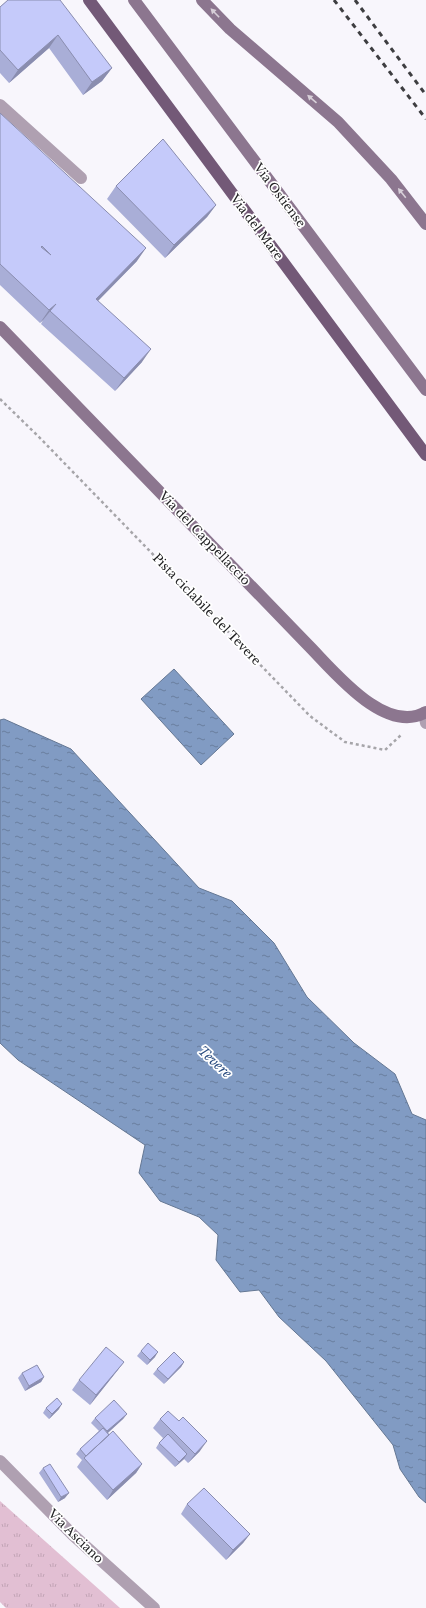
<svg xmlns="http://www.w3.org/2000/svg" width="426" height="1608" font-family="'Libre Baskerville',serif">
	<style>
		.grass { fill: url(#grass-tufts) }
		.water { fill: url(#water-ripples); stroke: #647793 }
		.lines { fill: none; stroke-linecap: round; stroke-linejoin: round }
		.path { stroke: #a6a5a9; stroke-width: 2.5; stroke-dasharray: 3 3; stroke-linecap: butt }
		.lane { stroke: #afa0b1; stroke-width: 12 }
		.street { stroke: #afa0b1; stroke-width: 12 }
		.secondary { stroke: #8c768f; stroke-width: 12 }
		.primary { stroke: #735977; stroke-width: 12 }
		.rail { stroke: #3e3e41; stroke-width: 3; stroke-dasharray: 5 5; stroke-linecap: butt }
		.wall { fill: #a9aed7 }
		.shaded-wall { fill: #8a8daf }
		.building { fill: #c5cafa; stroke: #8a8daf; fill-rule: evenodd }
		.oneway { fill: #d7cfd8 }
		.labels { text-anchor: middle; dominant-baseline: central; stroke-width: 3.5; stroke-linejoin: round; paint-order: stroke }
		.street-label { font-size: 12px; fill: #222224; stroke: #fff }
		.water-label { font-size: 13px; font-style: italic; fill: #2a4c81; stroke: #fff }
	</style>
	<defs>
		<pattern id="grass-tufts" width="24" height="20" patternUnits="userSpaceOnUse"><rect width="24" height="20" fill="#e2bfd3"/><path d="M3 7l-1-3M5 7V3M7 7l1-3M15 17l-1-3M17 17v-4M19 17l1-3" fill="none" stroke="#c2a4b5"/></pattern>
		<pattern id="water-ripples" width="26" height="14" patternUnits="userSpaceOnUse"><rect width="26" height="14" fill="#819bc3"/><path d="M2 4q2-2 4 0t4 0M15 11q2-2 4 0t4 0" fill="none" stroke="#697e9e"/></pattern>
	</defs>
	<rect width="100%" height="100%" fill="#f8f6fc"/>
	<path class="grass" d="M 0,1501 L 120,1608 L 6,1608 L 0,1602 Z"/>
	<path class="water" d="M 174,669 L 234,734 L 201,765 L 141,699 Z
		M 4,719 L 71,749 L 199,888 L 232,901 L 274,943 L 307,997 L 354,1043 L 395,1074 L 412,1114 L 426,1120 L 426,1503 L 419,1497 L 400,1469 L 393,1445 L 326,1361 L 279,1317 L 259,1290 L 240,1292 L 216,1260 L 218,1235 L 199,1217 L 160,1201 L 139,1173 L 145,1145 L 18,1060 L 0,1043 L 0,720 Z"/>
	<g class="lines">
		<path class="path" d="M 0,399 L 39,437 L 310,716 L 345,742 L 385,750 L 401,735"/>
		<path class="lane" d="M 0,105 L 81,178
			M 424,713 L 426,723"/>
		<path class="street" d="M 0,1461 L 73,1535 L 154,1608"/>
		<path class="secondary" d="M 134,0 L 426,390
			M 202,0 L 230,29 L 338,122 L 391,179 L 426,224
			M 0,327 L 308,645 C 333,670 385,736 426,712"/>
		<path class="primary" d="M 89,0 L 426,455"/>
		<path class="rail" d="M 334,0 L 426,119
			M 355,0 L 426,95"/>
	</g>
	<path class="wall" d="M 8,0 L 112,68 L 102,81 L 83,95 L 49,48 L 9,83 L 0,73 L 0,7 Z
		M 0,113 L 137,261 L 98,301 L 142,362 L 115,391 L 41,324 L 43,320 L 40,323 L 0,285 Z
		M 116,186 L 216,205 L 207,217 L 165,258 L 107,199 Z
		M 141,1351 L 155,1357 L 147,1365 L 137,1356 Z
		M 124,1362 L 117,1371 L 90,1405 L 72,1390 L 79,1380 Z
		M 184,1362 L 181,1367 L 164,1384 L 153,1374 L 157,1369 Z
		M 22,1373 L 44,1377 L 41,1382 L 25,1391 L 18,1378 Z
		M 46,1408 L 59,1409 L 49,1419 L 43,1413 Z
		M 127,1414 L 123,1419 L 108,1433 L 142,1464 L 136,1473 L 107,1500 L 77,1467 L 82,1460 L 76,1454 L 80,1449 L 99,1431 L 91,1423 L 95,1418 Z
		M 160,1419 L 200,1451 L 188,1463 L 184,1459 L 175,1467 L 156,1448 L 159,1443 L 163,1438 L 153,1428 Z
		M 43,1468 L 65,1498 L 58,1502 L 39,1473 Z
		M 187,1504 L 250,1534 L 243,1543 L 226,1560 L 181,1514 Z"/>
	<path class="shaded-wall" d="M 58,35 L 49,48 L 9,83 L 18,70 Z
		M 112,68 L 102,81 L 83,95 L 92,82 Z
		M 216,205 L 207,217 L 165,258 L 174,245 Z
		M 146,248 L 137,261 L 87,312 L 96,299 Z
		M 56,304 L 43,320 L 40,323 L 49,310 Z
		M 151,349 L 142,362 L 115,391 L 124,378 Z
		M 158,1352 L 155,1357 L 147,1365 L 150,1360 Z
		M 124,1362 L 117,1371 L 90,1405 L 96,1395 Z
		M 184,1362 L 181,1367 L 164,1384 L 168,1379 Z
		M 44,1377 L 41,1382 L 25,1391 L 29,1386 Z
		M 62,1404 L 59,1409 L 49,1419 L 52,1414 Z
		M 127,1414 L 123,1419 L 104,1436 L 107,1431 Z
		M 207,1441 L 200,1451 L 188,1463 L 195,1454 Z
		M 187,1454 L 184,1459 L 175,1467 L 179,1462 Z
		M 142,1464 L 136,1473 L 107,1500 L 113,1490 Z
		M 69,1493 L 65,1498 L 58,1502 L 61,1497 Z
		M 250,1534 L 243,1543 L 226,1560 L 233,1550 Z"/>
	<path class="building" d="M 8,0 L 60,0 L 112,68 L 92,82 L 58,35 L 18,70 L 0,50 L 0,7 Z
		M 0,113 L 146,248 L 96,299 L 151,349 L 124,378 L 50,311 L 56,304 L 49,310 L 0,264 ZM 42,246 L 51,255 L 41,247 Z
		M 163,139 L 216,205 L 174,245 L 116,186 Z
		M 148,1343 L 158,1352 L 150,1360 L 141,1351 Z
		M 106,1347 L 124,1362 L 96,1395 L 79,1380 Z
		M 174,1352 L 184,1362 L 168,1379 L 157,1369 Z
		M 37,1365 L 44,1377 L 29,1386 L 22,1373 Z
		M 57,1398 L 62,1404 L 52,1414 L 46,1408 Z
		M 114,1400 L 127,1414 L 107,1431 L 95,1418 Z
		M 168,1411 L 179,1421 L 183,1417 L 207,1441 L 195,1454 L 160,1419 Z
		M 103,1428 L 109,1435 L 86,1456 L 80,1449 Z
		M 113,1431 L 142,1464 L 113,1490 L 84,1458 Z
		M 168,1434 L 187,1454 L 179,1462 L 159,1443 Z
		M 50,1464 L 69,1493 L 61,1497 L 43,1468 Z
		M 204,1488 L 250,1534 L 233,1550 L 187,1504 Z"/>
	<defs><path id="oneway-solid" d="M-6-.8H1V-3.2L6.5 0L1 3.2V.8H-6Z"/></defs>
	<g class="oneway">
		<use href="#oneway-solid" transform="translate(215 13) rotate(-134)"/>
		<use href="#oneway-solid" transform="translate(312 99) rotate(-139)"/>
		<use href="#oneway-solid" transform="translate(402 193) rotate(-129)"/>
	</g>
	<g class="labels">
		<g class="street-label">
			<text transform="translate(280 195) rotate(53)">Via Ostiense</text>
			<text transform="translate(257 227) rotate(53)">Via del Mare</text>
			<text transform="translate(205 538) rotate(46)">Via del Cappellaccio</text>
			<text transform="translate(207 609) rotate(46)">Pista ciclabile del Tevere</text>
			<text transform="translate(76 1536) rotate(44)">Via Asciano</text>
		</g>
		<g class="water-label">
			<text transform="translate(215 1062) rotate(43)">Tevere</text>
		</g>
	</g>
</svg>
